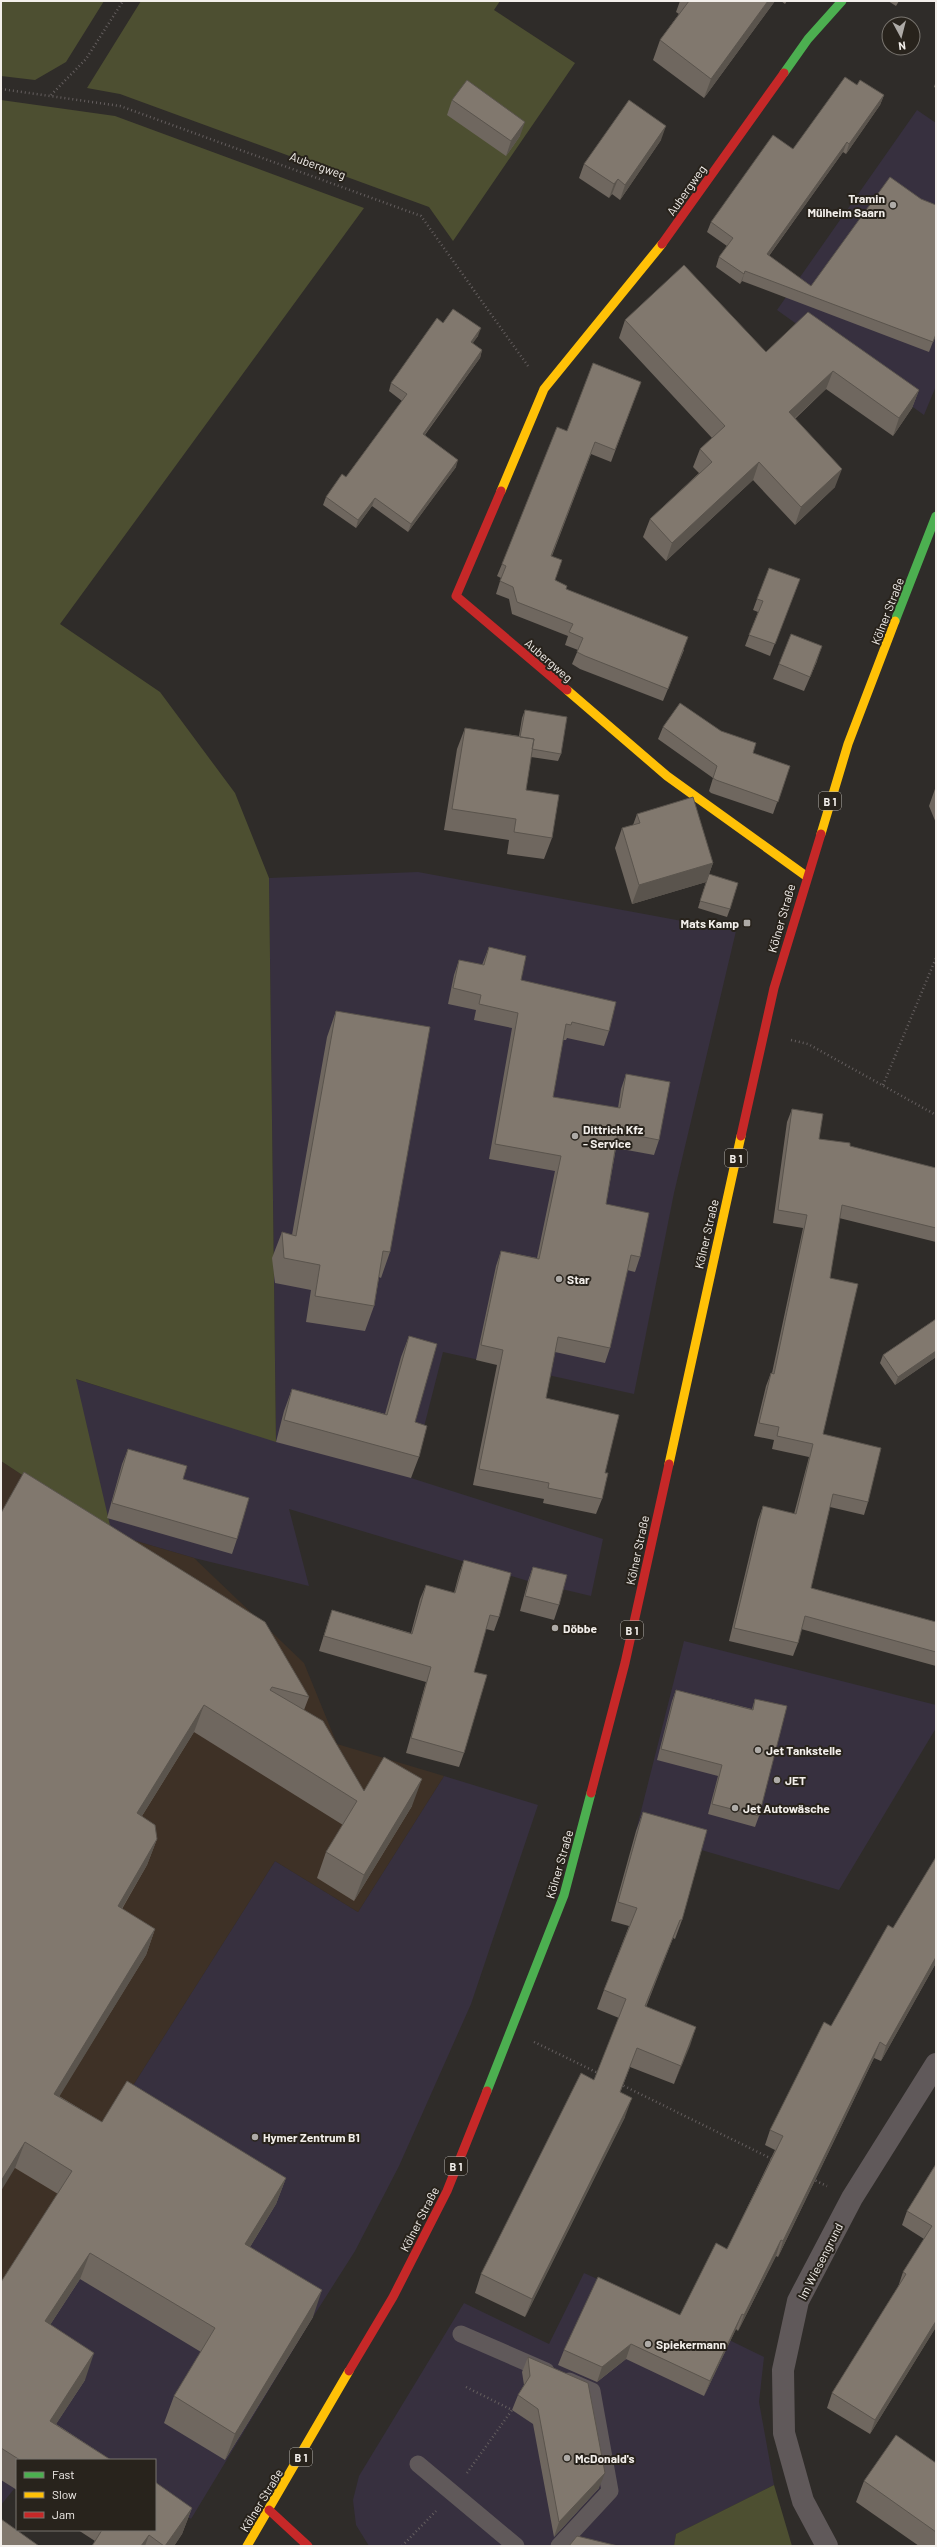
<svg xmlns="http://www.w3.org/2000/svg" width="937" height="2547" font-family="Barlow,sans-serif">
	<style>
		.commercial { fill: #37303f }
		.industrial { fill: #3e3126 }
		.green { fill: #4d4f31 }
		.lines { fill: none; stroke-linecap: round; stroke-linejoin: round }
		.path { stroke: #655f5f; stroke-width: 2.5; stroke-dasharray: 1 3; stroke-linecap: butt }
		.lane { stroke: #60595a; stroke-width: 17 }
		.street { stroke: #60595a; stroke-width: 22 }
		.fast { stroke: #4caf50; stroke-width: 9 }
		.slow { stroke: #ffc107; stroke-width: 9 }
		.jam { stroke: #c62828; stroke-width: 9 }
		.wall { fill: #6f675f }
		.shaded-wall { fill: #5a544d }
		.building { fill: #81786e; stroke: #5a544d }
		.poi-dot { fill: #aeaba7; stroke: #28231c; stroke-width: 1.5 }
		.labels { text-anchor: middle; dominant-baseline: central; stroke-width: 4; stroke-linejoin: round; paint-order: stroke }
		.shield { fill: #28231c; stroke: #b6b2ad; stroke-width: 1 }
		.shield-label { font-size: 11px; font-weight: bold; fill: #f3efeb }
		.street-label { font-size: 12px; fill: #f3efeb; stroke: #28231c }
		.poi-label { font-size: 12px; font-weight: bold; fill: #f3efeb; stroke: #28231c; text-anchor: start }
	</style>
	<rect width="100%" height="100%" fill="#2f2c29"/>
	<path class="commercial" d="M 917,110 L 936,123 L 936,386 L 924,415 L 777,310 Z
		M 418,872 L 736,931 L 674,1193 L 634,1394 L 443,1352 L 411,1478 L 603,1539 L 591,1596 L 528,1581 L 289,1509 L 309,1586 L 194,1558 L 112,1534 L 107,1518 L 75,1379 L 276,1441 L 269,878 Z
		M 684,1641 L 936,1705 L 936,1728 L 839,1890 L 636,1831 Z
		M 444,1776 L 538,1805 L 471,2004 L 399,2166 L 355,2251 L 313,2317 L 191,2519 L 155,2493 L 155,2460 L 17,2460 L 17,2490 L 14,2489 L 1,2505 L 1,2294 L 275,1861 L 358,1912 Z
		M 584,2273 L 682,2317 L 764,2357 L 759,2402 L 774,2485 L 676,2534 L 674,2546 L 369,2546 L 356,2525 L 353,2500 L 359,2476 L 464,2303 L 549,2344 Z"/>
	<path class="industrial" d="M 1,1461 L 112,1534 L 194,1558 L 304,1663 L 337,1744 L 444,1776 L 358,1912 L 275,1861 L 1,2294 Z"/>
	<path class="green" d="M 1,1 L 104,1 L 66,62 L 35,80 L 1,76 Z
		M 141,1 L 500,1 L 494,10 L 575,63 L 453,241 L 429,207 L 120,94 L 87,88 Z
		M 1,100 L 115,116 L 364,208 L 60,624 L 160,692 L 235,793 L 269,878 L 276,1442 L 76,1379 L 112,1534 L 1,1461 Z
		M 774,2485 L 792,2546 L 674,2546 L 676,2534 Z"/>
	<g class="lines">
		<path class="path" d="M 1,89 L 120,106 L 421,216 L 528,366
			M 51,95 L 86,59 L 123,1
			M 791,1040 L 808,1044 L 936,1115
			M 883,1085 L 936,958
			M 534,2042 L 600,2074
			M 620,2084 L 774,2160
			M 812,2179 L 827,2186
			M 466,2387 L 512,2410 L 467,2473
			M 402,2546 L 436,2511"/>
		<path class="lane" d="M 461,2334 L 546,2371
			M 418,2464 L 516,2546
			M 559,2546 L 610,2491 L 592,2391 L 569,2381"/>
		<path class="street" d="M 827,2546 L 803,2501 L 784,2433 L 783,2370 L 798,2301 L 852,2198 L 936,2064"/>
		<path class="fast" d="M 784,73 L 808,39 L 842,1
			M 895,621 L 936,516
			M 487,2091 L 564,1895 L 591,1793"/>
		<path class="slow" d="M 501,491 L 544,389 L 662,244
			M 567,690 L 667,776 L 806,876
			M 821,834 L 848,744 L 895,621
			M 669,1464 L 741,1136
			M 247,2546 L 349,2371"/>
		<path class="jam" d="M 662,244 L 784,73
			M 501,491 L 456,596 L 567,690
			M 741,1136 L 774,988 L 821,834
			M 591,1793 L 625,1663 L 669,1464
			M 349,2371 L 393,2297 L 447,2191 L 487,2091
			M 269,2510 L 308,2546"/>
	</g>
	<path class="wall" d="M 680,1 L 775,1 L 704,98 L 653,60 L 660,40 L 679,14 L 676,12 Z
		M 781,1 L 787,1 L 785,4 Z
		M 888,1 L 899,1 L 896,6 Z
		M 936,81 L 936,88 L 934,87 Z
		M 857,85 L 884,95 L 880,105 L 846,154 L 843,152 L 769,256 L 811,286 L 936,334 L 929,352 L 742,281 L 740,284 L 716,267 L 719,257 L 727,246 L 707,232 L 711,222 L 793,149 Z
		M 452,100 L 520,136 L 506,156 L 447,115 Z
		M 661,140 L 620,200 L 612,194 L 609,198 L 579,178 L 584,164 Z
		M 625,320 L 766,352 L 919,390 L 912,408 L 893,436 L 826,389 L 795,419 L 835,487 L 795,525 L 753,480 L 666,561 L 643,537 L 650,519 L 699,473 L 693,467 L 700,449 L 712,438 L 619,338 Z
		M 443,323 L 478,336 L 472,343 L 482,350 L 480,358 L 425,435 L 456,467 L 408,532 L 372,506 L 356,528 L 323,505 L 326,497 L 346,477 L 402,401 L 389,391 L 391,383 Z
		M 641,382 L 611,462 L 591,454 L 552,556 L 555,580 L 566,589 L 684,650 L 663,701 L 580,669 L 572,664 L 578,650 L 565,645 L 568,636 L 512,614 L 509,599 L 496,594 L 501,578 L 497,576 L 502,564 L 567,431 Z
		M 800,579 L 770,656 L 745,646 L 758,612 L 753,610 L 757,599 Z
		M 817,661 L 804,691 L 773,679 L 779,664 Z
		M 525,710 L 561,754 L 558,761 L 531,757 L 526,790 L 552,838 L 544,859 L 507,854 L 509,840 L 444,830 L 457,749 L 465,728 L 519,736 L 522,718 Z
		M 663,727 L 753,753 L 790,766 L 773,814 L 711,793 L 709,791 L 713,778 L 658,739 Z
		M 936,786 L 936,823 L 929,806 Z
		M 637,814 L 713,863 L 709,874 L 730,909 L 727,917 L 698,908 L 706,882 L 632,904 L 615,848 L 622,828 L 633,825 Z
		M 489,947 L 521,980 L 609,1031 L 604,1046 L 567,1038 L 566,1040 L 563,1040 L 553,1097 L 618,1108 L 621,1089 L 626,1074 L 659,1140 L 654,1155 L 616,1148 L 606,1204 L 640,1257 L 635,1272 L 627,1270 L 610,1348 L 605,1363 L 555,1352 L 546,1398 L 605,1473 L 602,1499 L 596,1514 L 543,1503 L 544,1499 L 473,1485 L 497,1365 L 476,1360 L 496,1266 L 501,1251 L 537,1258 L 555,1171 L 489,1159 L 512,1028 L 474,1020 L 476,1010 L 448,1004 L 454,975 L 459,960 L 482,965 Z
		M 336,1011 L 390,1252 L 381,1278 L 379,1277 L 374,1306 L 365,1331 L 306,1322 L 311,1290 L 275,1283 L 272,1258 L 282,1232 L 292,1235 L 327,1037 Z
		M 792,1109 L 819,1139 L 936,1168 L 936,1242 L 839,1218 L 830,1278 L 823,1434 L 868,1502 L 864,1515 L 830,1507 L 811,1588 L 936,1622 L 936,1666 L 801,1629 L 798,1643 L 793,1656 L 729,1641 L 758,1520 L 763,1506 L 794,1514 L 809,1457 L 772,1449 L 774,1440 L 754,1436 L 766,1386 L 771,1373 L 772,1373 L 803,1228 L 773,1223 L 787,1122 Z
		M 936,1319 L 936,1357 L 895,1385 L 880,1363 L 883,1355 Z
		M 409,1336 L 415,1422 L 419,1457 L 411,1478 L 276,1442 L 284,1411 L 292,1389 L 385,1414 L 401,1357 Z
		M 128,1449 L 183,1479 L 237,1539 L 232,1554 L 107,1518 L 122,1464 Z
		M 1,1513 L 309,1697 L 304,1710 L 364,1791 L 412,1806 L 354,1901 L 317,1878 L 326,1852 L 343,1825 L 194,1732 L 142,1816 L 157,1839 L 147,1865 L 122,1909 L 155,1929 L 146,1955 L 59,2096 L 102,2122 L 286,2178 L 276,2204 L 250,2247 L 313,2317 L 225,2460 L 164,2423 L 174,2396 L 201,2352 L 80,2279 L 50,2325 L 85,2380 L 56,2424 L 111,2460 L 17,2460 L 17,2490 L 1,2480 L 1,2282 L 58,2194 L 15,2168 Z
		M 464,1560 L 499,1617 L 494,1631 L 486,1629 L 474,1672 L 464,1753 L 459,1767 L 406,1753 L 426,1682 L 319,1651 L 327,1625 L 332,1610 L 411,1633 L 420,1599 L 426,1585 L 454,1593 L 459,1574 Z
		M 533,1567 L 559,1605 L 554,1620 L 520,1611 L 528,1581 Z
		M 676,1690 L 752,1709 L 755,1699 L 759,1816 L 755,1827 L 708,1814 L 718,1776 L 657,1760 L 672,1701 Z
		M 643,1812 L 682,1920 L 675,1939 L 673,1938 L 646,2007 L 696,2027 L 674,2084 L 630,2067 L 620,2093 L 625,2117 L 525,2317 L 475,2293 L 481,2274 L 594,2080 L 619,2018 L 597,2009 L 604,1990 L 629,1926 L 611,1921 L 636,1831 Z
		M 936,1963 L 881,2061 L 874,2058 L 778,2257 L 776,2256 L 738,2331 L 736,2329 L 704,2396 L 626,2359 L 597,2382 L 558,2365 L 564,2350 L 680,2315 L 727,2249 L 775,2150 L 765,2145 L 770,2130 L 831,2026 Z
		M 936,2164 L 936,2327 L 870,2434 L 827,2408 L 832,2393 L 898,2287 L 903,2272 L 924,2239 L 902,2225 L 907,2211 Z
		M 528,2357 L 599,2488 L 554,2537 L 533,2424 L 512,2410 L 518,2395 L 524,2385 L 522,2372 Z
		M 936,2463 L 936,2546 L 919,2546 L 856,2502 L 864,2481 Z
		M 192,2508 L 182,2534 L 174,2546 L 92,2546 L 95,2541 L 78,2530 L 155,2530 Z"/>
	<path class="shaded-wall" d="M 768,1 L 775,1 L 704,98 L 711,79 Z
		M 884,95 L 880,105 L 846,154 L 849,144 Z
		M 525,122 L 520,136 L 506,156 L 511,141 Z
		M 666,126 L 661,140 L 620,200 L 625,185 Z
		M 847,142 L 843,152 L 763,264 L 767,254 Z
		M 618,179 L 612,194 L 609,198 L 614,184 Z
		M 745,271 L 742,281 L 740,284 L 744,274 Z
		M 481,328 L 478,336 L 468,350 L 471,342 Z
		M 482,350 L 480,358 L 420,441 L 423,434 Z
		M 833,371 L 826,389 L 782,430 L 789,412 Z
		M 919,390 L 912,408 L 893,436 L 899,418 Z
		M 458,460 L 456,467 L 408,532 L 411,524 Z
		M 759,462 L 753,480 L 666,561 L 672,543 Z
		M 842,469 L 835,487 L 795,525 L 801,507 Z
		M 375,498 L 372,506 L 356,528 L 358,520 Z
		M 822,646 L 817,661 L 804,691 L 810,677 Z
		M 713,863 L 706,882 L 632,904 L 639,885 Z
		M 936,1351 L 936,1357 L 895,1385 L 898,1377 Z
		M 204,1705 L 194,1732 L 127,1840 L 137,1813 Z
		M 422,1779 L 412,1806 L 354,1901 L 364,1875 Z
		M 157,1839 L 147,1865 L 108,1932 L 118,1906 Z
		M 680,1920 L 673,1938 L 638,2025 L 645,2006 Z
		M 155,1929 L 146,1955 L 45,2120 L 54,2094 Z
		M 936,1957 L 936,1963 L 881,2061 L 886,2046 Z
		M 696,2027 L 690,2046 L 674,2084 L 681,2066 Z
		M 880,2042 L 874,2058 L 778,2257 L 783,2241 Z
		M 632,2098 L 625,2117 L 525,2317 L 532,2299 Z
		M 25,2142 L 15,2168 L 1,2191 L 1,2181 Z
		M 286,2178 L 276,2204 L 236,2270 L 245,2244 Z
		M 781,2240 L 776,2256 L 738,2331 L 744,2315 Z
		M 90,2253 L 80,2279 L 35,2348 L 45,2321 Z
		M 322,2290 L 313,2317 L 225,2460 L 235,2434 Z
		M 742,2314 L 736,2329 L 704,2396 L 710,2381 Z
		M 936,2321 L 936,2327 L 870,2434 L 875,2420 Z
		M 631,2344 L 626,2359 L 597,2382 L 602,2367 Z
		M 94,2353 L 85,2380 L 41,2447 L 50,2421 Z
		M 605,2473 L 599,2488 L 554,2537 L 559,2522 Z
		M 192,2508 L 182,2534 L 174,2546 L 165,2546 Z
		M 149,2535 L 145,2546 L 141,2546 Z"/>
	<path class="building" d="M 689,1 L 768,1 L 711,79 L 660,40 Z
		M 845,77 L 857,85 L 860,80 L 884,95 L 849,144 L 847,142 L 767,254 L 811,286 L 890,177 L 921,199 L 936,205 L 936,334 L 933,342 L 745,271 L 744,274 L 719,257 L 733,238 L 711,222 L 773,135 L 793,149 Z
		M 467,80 L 525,122 L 511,141 L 452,100 Z
		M 629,100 L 666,126 L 625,185 L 618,179 L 614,184 L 584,164 Z
		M 684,265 L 766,352 L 808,312 L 919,390 L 899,418 L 833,371 L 789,412 L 842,469 L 801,507 L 759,462 L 672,543 L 650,519 L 712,462 L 700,449 L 725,426 L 625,320 Z
		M 453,309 L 481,328 L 471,342 L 482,350 L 423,434 L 458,460 L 411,524 L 375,498 L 358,520 L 326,497 L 342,474 L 346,477 L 407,394 L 391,383 L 437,318 L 443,323 Z
		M 593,363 L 641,382 L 615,450 L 595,442 L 551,556 L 562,560 L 555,580 L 567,586 L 566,589 L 688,637 L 668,689 L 585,656 L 577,652 L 583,638 L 569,632 L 573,624 L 517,602 L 513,587 L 500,581 L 506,566 L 502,564 L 557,427 L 567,431 Z
		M 769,568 L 800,579 L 775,644 L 749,635 L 763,601 L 757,599 Z
		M 791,634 L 822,646 L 810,677 L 779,664 Z
		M 680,703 L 721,731 L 756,743 L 753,753 L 790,766 L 778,802 L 716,780 L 713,778 L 717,766 L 663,727 Z
		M 525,710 L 567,717 L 561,754 L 532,749 L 534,739 L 520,737 Z
		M 465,728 L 534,739 L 526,790 L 559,795 L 552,838 L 514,832 L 516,819 L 452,809 Z
		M 693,797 L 713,863 L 639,885 L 622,828 L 640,823 L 637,814 Z
		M 709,874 L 738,883 L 730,909 L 700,901 Z
		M 489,947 L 526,956 L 521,980 L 616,1002 L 609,1031 L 572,1022 L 571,1025 L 566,1024 L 553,1097 L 620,1108 L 626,1074 L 670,1082 L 659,1140 L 618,1132 L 606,1204 L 649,1213 L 640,1257 L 631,1255 L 610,1348 L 558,1337 L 546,1398 L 619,1415 L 605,1473 L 608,1473 L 602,1499 L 548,1488 L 549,1483 L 479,1469 L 503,1350 L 481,1345 L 501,1251 L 539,1259 L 561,1156 L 495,1144 L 518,1013 L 479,1004 L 481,995 L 453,988 L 459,960 L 484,965 Z
		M 336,1011 L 430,1027 L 390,1252 L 383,1251 L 374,1306 L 315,1296 L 320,1265 L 284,1258 L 282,1232 L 296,1236 Z
		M 792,1109 L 823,1114 L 819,1139 L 850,1143 L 850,1146 L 936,1168 L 936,1228 L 842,1205 L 830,1278 L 858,1284 L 823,1434 L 881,1448 L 868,1502 L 833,1494 L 811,1588 L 936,1622 L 936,1652 L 805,1616 L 798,1643 L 734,1628 L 763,1506 L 796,1514 L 813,1444 L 777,1436 L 779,1427 L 759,1423 L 771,1373 L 774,1374 L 807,1215 L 778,1210 Z
		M 936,1319 L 936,1351 L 898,1377 L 883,1355 Z
		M 409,1336 L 437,1344 L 415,1422 L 427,1426 L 419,1457 L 284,1420 L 292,1389 L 387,1415 Z
		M 128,1449 L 187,1466 L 183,1479 L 249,1498 L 237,1539 L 112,1503 Z
		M 24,1472 L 265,1622 L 309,1697 L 272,1687 L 270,1690 L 323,1721 L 364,1791 L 384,1757 L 422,1779 L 364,1875 L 326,1852 L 357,1801 L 204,1705 L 137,1813 L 155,1825 L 157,1839 L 118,1906 L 155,1929 L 54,2094 L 102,2122 L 127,2081 L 286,2178 L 245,2244 L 322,2290 L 235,2434 L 174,2396 L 215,2328 L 90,2253 L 45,2321 L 94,2353 L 50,2421 L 111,2460 L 20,2460 L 1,2448 L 1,2282 L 72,2171 L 25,2142 L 1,2181 L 1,1513 Z
		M 464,1560 L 511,1573 L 499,1617 L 490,1615 L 474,1672 L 487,1675 L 464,1753 L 411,1738 L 431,1667 L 324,1636 L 332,1610 L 412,1634 L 426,1585 L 455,1593 Z
		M 533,1567 L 567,1575 L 559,1605 L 525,1596 Z
		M 676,1690 L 753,1710 L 755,1699 L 787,1706 L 759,1816 L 712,1804 L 722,1765 L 661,1749 Z
		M 643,1812 L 707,1830 L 682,1920 L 680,1920 L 645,2006 L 696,2027 L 681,2066 L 637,2048 L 620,2092 L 632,2098 L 532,2299 L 481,2274 L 581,2073 L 594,2080 L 626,1999 L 604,1990 L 637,1908 L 618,1902 Z
		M 936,1857 L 936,1957 L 886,2046 L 880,2042 L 783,2241 L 781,2240 L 744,2315 L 742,2314 L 710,2381 L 631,2344 L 602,2367 L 564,2350 L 598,2277 L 680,2315 L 716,2243 L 727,2249 L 783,2136 L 770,2130 L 824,2022 L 831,2026 L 888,1925 L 893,1928 Z
		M 936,2164 L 936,2321 L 875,2420 L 832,2393 L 906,2274 L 903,2272 L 932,2226 L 907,2211 Z
		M 528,2357 L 588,2383 L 605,2473 L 559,2522 L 538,2409 L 518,2395 L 530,2376 Z
		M 896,2435 L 936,2463 L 936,2532 L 864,2481 Z
		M 155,2482 L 192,2508 L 165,2546 L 164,2546 L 149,2535 L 141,2546 L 92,2546 L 102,2530 L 155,2530 Z
		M 1,2519 L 39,2546 L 1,2546 Z
		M 577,2536 L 618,2546 L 567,2546 L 569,2546 Z"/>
	<g class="poi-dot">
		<circle cx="893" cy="205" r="4"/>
		<rect x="743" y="919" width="8" height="8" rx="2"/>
		<circle cx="575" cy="1136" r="4"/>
		<circle cx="559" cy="1279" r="4"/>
		<circle cx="555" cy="1628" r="4"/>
		<circle cx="758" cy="1750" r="4"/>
		<circle cx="777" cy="1780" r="4"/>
		<circle cx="735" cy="1808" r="4"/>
		<circle cx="255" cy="2137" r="4"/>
		<circle cx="648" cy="2344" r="4"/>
		<circle cx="567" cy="2458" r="4"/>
	</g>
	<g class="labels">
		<g class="shield">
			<rect x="819" y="792" width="22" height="18" rx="3"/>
			<rect x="725" y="1149" width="22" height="18" rx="3"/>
			<rect x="621" y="1621" width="22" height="18" rx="3"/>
			<rect x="445" y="2157" width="22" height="18" rx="3"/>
			<rect x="290" y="2448" width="22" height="18" rx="3"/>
		</g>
		<g class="shield-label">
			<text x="830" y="801">B 1</text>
			<text x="736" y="1158">B 1</text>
			<text x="632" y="1630">B 1</text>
			<text x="456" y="2166">B 1</text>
			<text x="301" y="2457">B 1</text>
		</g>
		<g class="street-label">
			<text transform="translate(318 165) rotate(20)">Aubergweg</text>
			<text transform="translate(686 190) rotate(-55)">Aubergweg</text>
			<text transform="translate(887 611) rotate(-69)">Kölner Straße</text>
			<text transform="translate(549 660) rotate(41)">Aubergweg</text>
			<text transform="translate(781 918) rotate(-74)">Kölner Straße</text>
			<text transform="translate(706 1234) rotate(-77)">Kölner Straße</text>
			<text transform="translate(637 1550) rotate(-78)">Kölner Straße</text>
			<text transform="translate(559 1864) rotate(-74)">Kölner Straße</text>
			<text transform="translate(419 2219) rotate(-63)">Kölner Straße</text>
			<text transform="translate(820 2261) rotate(-63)">Im Wiesengrund</text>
			<text transform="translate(261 2500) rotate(-59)">Kölner Straße</text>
		</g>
		<g class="poi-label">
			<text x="885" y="198" text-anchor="end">Tramin<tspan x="885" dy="14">Mülheim Saarn</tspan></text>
			<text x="739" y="923" text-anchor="end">Mats Kamp</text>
			<text x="583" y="1129">Dittrich Kfz<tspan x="583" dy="14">- Service</tspan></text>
			<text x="567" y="1279">Star</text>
			<text x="563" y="1628">Döbbe</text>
			<text x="766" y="1750">Jet Tankstelle</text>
			<text x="785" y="1780">JET</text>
			<text x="743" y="1808">Jet Autowäsche</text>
			<text x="263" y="2137">Hymer Zentrum B1</text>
			<text x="656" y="2344">Spiekermann</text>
			<text x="575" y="2458">McDonald's</text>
		</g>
	</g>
	<rect width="937" height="2547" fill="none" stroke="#f3efeb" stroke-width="4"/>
	<rect x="16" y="2459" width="140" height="72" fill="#28231c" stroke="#79756f"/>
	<rect x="24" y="2472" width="20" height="6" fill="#4caf50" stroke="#79756f"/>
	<text x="52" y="2479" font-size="12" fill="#f3efeb">Fast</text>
	<rect x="24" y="2492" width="20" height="6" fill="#ffc107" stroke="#79756f"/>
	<text x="52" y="2499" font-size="12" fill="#f3efeb">Slow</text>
	<rect x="24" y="2512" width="20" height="6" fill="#c62828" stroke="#79756f"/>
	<text x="52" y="2519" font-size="12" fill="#f3efeb">Jam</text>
	<g transform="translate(901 36) rotate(173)"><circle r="19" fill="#28231c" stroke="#79756f"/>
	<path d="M0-3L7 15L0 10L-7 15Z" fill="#aeaba7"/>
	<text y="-6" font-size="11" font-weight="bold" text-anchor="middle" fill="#f3efeb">N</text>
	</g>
</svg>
